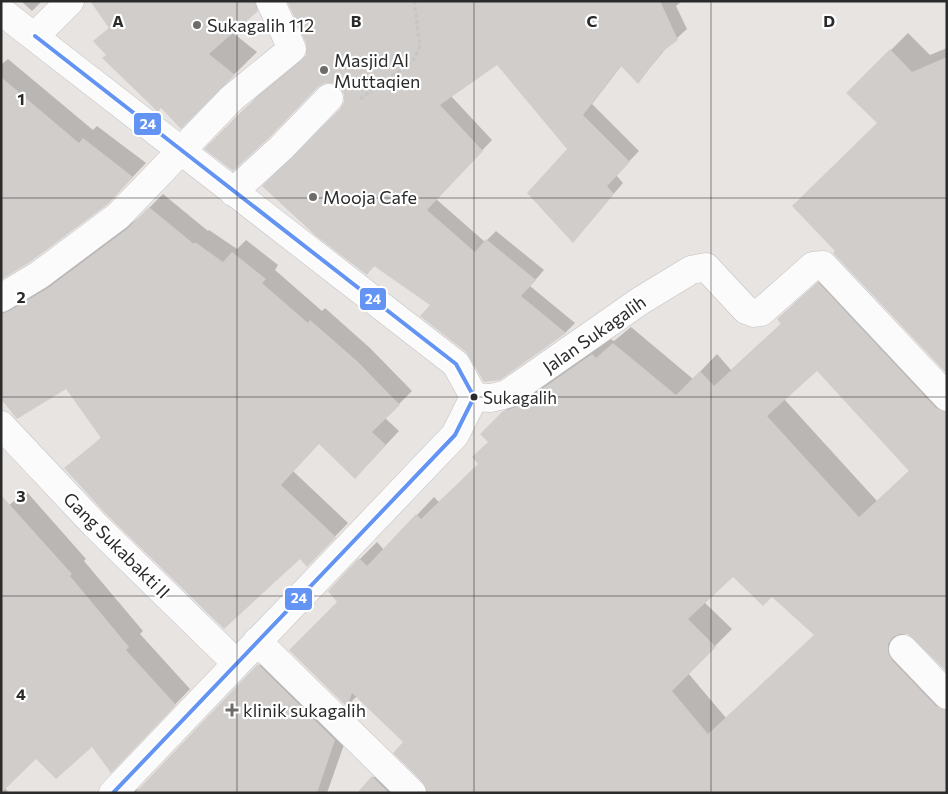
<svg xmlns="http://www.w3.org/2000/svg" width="948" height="794" font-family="Commissioner,sans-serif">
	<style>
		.shadow { fill: #0003; fill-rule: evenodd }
		.building { fill: #d0cdcb; fill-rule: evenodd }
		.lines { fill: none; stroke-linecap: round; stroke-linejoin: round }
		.minor-casing { stroke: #c2c1c3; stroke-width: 29 }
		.path { stroke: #c6c6c6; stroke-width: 3; stroke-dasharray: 4 2.5; stroke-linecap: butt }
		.minor { stroke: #fcfbfb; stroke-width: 28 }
		.bus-1-casing { stroke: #fff; stroke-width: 8 }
		.bus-1 { stroke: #6394f4; stroke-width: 4 }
		.grid { fill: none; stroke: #2b2b2b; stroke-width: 1; stroke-opacity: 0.55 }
		.poi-dot { fill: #6d6c6b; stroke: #fff; stroke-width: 2 }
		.bus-dot { fill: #2b2b2b; stroke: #fff; stroke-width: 2 }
		.labels { text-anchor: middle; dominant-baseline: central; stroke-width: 4.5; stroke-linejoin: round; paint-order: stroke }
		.bus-label { font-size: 17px; fill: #2b2b2b; stroke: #fff; text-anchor: start }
		.poi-label { font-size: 18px; fill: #2b2b2b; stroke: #fff; text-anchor: start }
		.street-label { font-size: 18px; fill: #2b2b2b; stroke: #fff }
		.grid-label { font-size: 16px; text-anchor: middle; font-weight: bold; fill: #2b2b2b; stroke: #fff; stroke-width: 4.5; stroke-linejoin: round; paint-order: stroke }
		.line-badge { stroke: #fff; stroke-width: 2 }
		.badge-label { font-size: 14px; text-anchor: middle; font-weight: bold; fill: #fff }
	</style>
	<rect width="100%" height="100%" fill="#e8e4e2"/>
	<path class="shadow" d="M 21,1 L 42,1 L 32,11 Z
		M 92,1 L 265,1 L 232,32 L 257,52 L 181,127 L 95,41 L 110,27 Z
		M 312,1 L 682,1 L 676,6 L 687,29 L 667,47 L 638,82 L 622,65 L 592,104 L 639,151 L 616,175 L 623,183 L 573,241 L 568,149 L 497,64 L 451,96 L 492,140 L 436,199 L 485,242 L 496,231 L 544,270 L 530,286 L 575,323 L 566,332 L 500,378 L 467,351 L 432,305 L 375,265 L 367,273 L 362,93 Z
		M 908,33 L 930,55 L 947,48 L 947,372 L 879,123 L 848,93 Z
		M 319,45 L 324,82 L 206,149 L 256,98 Z
		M 8,59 L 93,130 L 97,126 L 146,163 L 121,189 L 1,278 L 1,65 Z
		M 163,194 L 208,231 L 209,230 L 237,249 L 246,240 L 278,265 L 275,270 L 322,311 L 325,308 L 370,348 L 412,391 L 385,418 L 399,431 L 368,464 L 319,443 L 293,471 L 348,523 L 320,552 L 300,558 L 66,468 L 102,437 L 66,387 L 1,395 L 1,293 L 24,298 L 63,274 L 141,216 Z
		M 836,266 L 947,384 L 947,670 L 908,633 L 904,633 L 908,642 L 947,682 L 947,793 L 359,793 L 390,760 L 425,791 L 428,791 L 428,788 L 395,753 L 405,742 L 357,696 L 347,706 L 339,602 L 360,559 L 377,542 L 384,550 L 434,497 L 439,502 L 480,463 L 489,442 L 482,434 L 522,394 L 609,338 L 614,341 L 631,327 L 693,379 L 717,354 L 731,370 L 782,323 L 779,319 L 796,302 ZM 817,369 L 910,470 L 877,501 L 784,399 ZM 733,576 L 772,595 L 815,635 L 726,718 L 688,673 L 732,629 L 704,602 Z
		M 26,491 L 86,559 L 84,561 L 143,631 L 140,634 L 190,689 L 126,756 L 92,745 L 36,758 L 5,788 L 9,793 L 1,793 L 1,512 Z
		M 276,648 L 352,722 L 327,793 L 128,793 L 141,788 Z"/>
	<path class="building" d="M 90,1 L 255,1 L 258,11 L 209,54 L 235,75 L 181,129 L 161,108 L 158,112 L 102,58 L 106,55 L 93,41 L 109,28 Z
		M 287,1 L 660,1 L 678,40 L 662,52 L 638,84 L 621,66 L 583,115 L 630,162 L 607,186 L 614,194 L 573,243 L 527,193 L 567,149 L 497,65 L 440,105 L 483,151 L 427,210 L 475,252 L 486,239 L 536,280 L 521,296 L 566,333 L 500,380 L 484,382 L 466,352 L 420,316 L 430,305 L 374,266 L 367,275 L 316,236 L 262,186 L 340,109 L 344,102 L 344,94 L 339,86 L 333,83 L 325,83 L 318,87 L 270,137 L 233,171 L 204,149 L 243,110 L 306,56 L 306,43 Z
		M 890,49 L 912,72 L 947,57 L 947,374 L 833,253 L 835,251 L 792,206 L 877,123 L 846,93 Z
		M 1,77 L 79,143 L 83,138 L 133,177 L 108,204 L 30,262 L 1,280 Z
		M 149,207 L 194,244 L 195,242 L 223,262 L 232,252 L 266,279 L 262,283 L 308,323 L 310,320 L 357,361 L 400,405 L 372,432 L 386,445 L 355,479 L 319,444 L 281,485 L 336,537 L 307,567 L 300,559 L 224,629 L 106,514 L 64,468 L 101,438 L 66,389 L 17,419 L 1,399 L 1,314 L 9,311 L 48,288 L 127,229 Z
		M 818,282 L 936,408 L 947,412 L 947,672 L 908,634 L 900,634 L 893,637 L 888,644 L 888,652 L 892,660 L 936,706 L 947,710 L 947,793 L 427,793 L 423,782 L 393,753 L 403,742 L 352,693 L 347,707 L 289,650 L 337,602 L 328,591 L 359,558 L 367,566 L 416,514 L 421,519 L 478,464 L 472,457 L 488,442 L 480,434 L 503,411 L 516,407 L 592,354 L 596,358 L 613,343 L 676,395 L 700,371 L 714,386 L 781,324 L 777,319 ZM 817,371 L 909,471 L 859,517 L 767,416 ZM 733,577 L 763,606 L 772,597 L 814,635 L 708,734 L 672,691 L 716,647 L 688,619 Z
		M 1,495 L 72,574 L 70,576 L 129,647 L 126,650 L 176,705 L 111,773 L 92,747 L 56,779 L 36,759 L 1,793 Z
		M 258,664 L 335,740 L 317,793 L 135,793 Z
		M 372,776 L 389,793 L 357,793 Z"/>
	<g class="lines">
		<defs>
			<path id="minor" d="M 1,11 L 456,364 L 474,397
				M 35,36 L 70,1
				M 233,192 L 281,148 L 329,98
				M 1,298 L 39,275 L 118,216 L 232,98 L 292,49 L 270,1
				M 474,397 L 491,398 L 507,394 L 640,301 L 691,270 L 706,267 L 746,310 L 754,313 L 761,312 L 813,266 L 823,265 L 947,397
				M 1,425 L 95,525 L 236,663
				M 257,641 L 412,793
				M 903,649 L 947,695
				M 113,793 L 455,435 L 474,397"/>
		</defs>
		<use href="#minor" class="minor-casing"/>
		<path class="path" d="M 360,99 L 413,61 L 420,46 L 414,1"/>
		<use href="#minor" class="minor"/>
		<defs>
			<path id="bus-1" d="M 35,36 L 456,364 L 474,397
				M 113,793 L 455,435 L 474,397"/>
		</defs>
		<use href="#bus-1" class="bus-1-casing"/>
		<use href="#bus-1" class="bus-1"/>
	</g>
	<path class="grid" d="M 237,1 L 237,793M 474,1 L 474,793M 711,1 L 711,793M 1,198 L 947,198M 1,397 L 947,397M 1,596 L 947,596"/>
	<g class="poi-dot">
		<circle cx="197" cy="25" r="5"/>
		<circle cx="324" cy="70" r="5"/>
		<circle cx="313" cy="197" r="5"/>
		<path d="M229.5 702.5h5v5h5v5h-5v5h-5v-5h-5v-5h5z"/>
	</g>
	<circle class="bus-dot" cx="474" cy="397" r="4.5"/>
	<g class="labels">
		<g class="bus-label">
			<text x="483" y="397">Sukagalih</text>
		</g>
		<g class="poi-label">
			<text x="207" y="25">Sukagalih 112</text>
			<text x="334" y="60">Masjid Al<tspan x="334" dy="21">Muttaqien</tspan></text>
			<text x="323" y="197">Mooja Cafe</text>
			<text x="243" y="710">klinik sukagalih</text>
		</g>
		<g class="street-label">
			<text transform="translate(594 334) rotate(-35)">Jalan Sukagalih</text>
			<text transform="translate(117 545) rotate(45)">Gang Sukabakti II</text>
		</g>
	</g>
	<g class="grid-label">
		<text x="118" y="27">A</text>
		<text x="356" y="27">B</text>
		<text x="592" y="27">C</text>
		<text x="829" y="27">D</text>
		<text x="21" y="105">1</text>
		<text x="21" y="303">2</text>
		<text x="21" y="502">3</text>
		<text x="21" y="700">4</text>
	</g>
	<g class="line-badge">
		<rect x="133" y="112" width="29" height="24" rx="5" fill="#6394f4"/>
		<rect x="359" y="287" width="28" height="24" rx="5" fill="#6394f4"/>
		<rect x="284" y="587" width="29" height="24" rx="5" fill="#6394f4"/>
	</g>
	<g class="badge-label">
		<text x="148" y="129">24</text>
		<text x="373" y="304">24</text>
		<text x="299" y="603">24</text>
	</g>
	<rect width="948" height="794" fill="none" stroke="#2b2b2b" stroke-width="5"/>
</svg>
